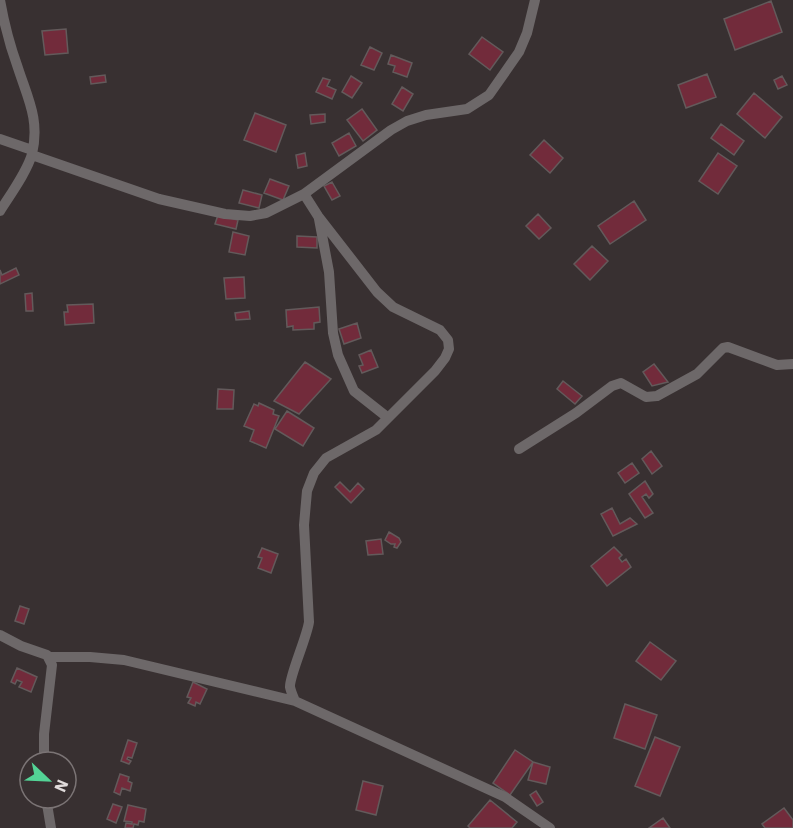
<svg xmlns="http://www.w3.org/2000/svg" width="793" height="828" font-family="'IBM Plex Sans',sans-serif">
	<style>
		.building { fill: #722b3b; stroke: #635a5b; stroke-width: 1.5 }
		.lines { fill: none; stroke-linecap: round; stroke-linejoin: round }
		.street { stroke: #6d6869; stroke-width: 10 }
	</style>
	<rect width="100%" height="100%" fill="#383031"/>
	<path class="building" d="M 771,1 L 782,32 L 735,50 L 724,19 Z
		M 66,29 L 68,53 L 45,55 L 42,31 Z
		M 482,37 L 503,52 L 490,70 L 469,54 Z
		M 370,47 L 382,53 L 374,70 L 361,65 Z
		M 391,55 L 412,63 L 407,77 L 393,72 L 395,66 L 388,64 Z
		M 707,74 L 716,97 L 686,108 L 678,85 Z
		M 105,75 L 106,82 L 91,84 L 90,77 Z
		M 351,76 L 362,83 L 352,98 L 342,92 Z
		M 782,76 L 787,85 L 778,89 L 774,80 Z
		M 323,78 L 330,80 L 327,86 L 336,90 L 332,99 L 316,92 Z
		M 402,87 L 413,94 L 403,111 L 392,104 Z
		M 754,93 L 782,117 L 765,138 L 737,114 Z
		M 362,109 L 377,130 L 363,141 L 347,120 Z
		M 255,113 L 286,125 L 276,152 L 244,140 Z
		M 325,114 L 325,122 L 311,124 L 310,115 Z
		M 721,124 L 744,141 L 734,155 L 711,138 Z
		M 349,133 L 356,146 L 339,156 L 332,143 Z
		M 544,140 L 563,158 L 550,173 L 530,155 Z
		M 305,153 L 307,166 L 298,168 L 296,155 Z
		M 718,153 L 737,166 L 718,194 L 699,181 Z
		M 270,179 L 289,186 L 283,200 L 264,193 Z
		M 332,182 L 340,196 L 332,200 L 324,186 Z
		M 243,190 L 262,195 L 259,208 L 239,203 Z
		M 634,201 L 646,220 L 610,244 L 598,226 Z
		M 538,214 L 551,228 L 539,239 L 526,226 Z
		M 218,215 L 238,220 L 236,229 L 215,224 Z
		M 233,232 L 249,236 L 245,255 L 229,252 Z
		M 297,236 L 317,237 L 317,248 L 297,247 Z
		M 592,246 L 608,261 L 590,280 L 574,264 Z
		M 16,268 L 19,275 L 0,284 L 0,270 L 2,275 Z
		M 244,277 L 245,298 L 226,299 L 224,278 Z
		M 32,293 L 33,311 L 26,311 L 25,294 Z
		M 93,304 L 94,323 L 65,325 L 64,312 L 68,312 L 67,305 Z
		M 319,307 L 320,322 L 314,323 L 314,329 L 293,330 L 293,326 L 287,327 L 286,310 Z
		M 249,311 L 250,319 L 236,320 L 235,313 Z
		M 357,323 L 361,338 L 344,344 L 339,329 Z
		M 371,350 L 378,367 L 362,373 L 359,366 L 363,365 L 359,355 Z
		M 305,362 L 331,379 L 299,414 L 274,401 Z
		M 654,364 L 668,382 L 652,386 L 643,372 Z
		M 563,381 L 582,396 L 575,404 L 557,389 Z
		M 218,389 L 234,390 L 233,409 L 217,409 Z
		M 259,403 L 274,410 L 273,414 L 279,416 L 266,448 L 250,441 L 254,430 L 244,426 L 254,404 L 258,406 Z
		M 287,411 L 314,428 L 303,446 L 275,429 Z
		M 651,451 L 662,466 L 652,474 L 642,459 Z
		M 632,463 L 639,473 L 625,483 L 618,473 Z
		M 645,481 L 653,494 L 649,498 L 646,494 L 642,497 L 653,513 L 645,518 L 629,494 Z
		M 340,482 L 350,492 L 358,483 L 364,489 L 351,503 L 335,487 Z
		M 612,508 L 620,524 L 630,518 L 637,524 L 613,536 L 601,514 Z
		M 389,532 L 399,538 L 401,542 L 397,548 L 394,547 L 395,544 L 391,544 L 385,540 Z
		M 381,539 L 383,554 L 368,555 L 366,541 Z
		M 614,547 L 622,555 L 619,558 L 622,562 L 626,559 L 631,567 L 607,586 L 591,566 Z
		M 262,548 L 278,554 L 271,573 L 258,568 L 262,558 L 258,557 Z
		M 20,606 L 29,609 L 24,624 L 15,621 Z
		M 650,642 L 676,661 L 661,680 L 636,661 Z
		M 17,668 L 37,677 L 31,692 L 19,687 L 22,682 L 17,680 L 15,684 L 11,682 Z
		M 193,682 L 207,689 L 200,704 L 196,702 L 195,706 L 188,703 L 191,698 L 187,697 Z
		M 625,704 L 657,715 L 645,749 L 614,738 Z
		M 655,737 L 680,747 L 660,796 L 635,786 Z
		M 128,740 L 137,743 L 132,758 L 128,757 L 127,759 L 131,761 L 129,764 L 121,761 Z
		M 515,750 L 533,762 L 510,795 L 493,783 Z
		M 533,762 L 550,767 L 546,784 L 528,780 Z
		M 120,774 L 129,777 L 128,781 L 132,783 L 130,791 L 122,788 L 120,795 L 114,792 Z
		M 363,781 L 383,786 L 376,815 L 356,810 Z
		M 536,791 L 543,802 L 537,806 L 530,795 Z
		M 490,800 L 517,822 L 512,828 L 470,828 L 468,826 Z
		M 113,804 L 122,807 L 116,823 L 107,819 Z
		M 128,805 L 146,809 L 144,822 L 139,821 L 138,825 L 134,824 L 133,828 L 125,828 L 126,823 L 132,824 L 132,822 L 124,821 Z
		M 784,808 L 793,820 L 793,828 L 765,828 L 762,824 Z
		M 663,818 L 670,828 L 649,828 Z"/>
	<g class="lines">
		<path class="street" d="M 0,139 L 32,150
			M 32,155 L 159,199 L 225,214 L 250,216 L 266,213 L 304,194 L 391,130 L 407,121 L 426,115 L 467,109 L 489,95 L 519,52 L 527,33 L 535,0
			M 304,194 L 318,216 L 377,292 L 393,307 L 440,330 L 448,340 L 449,349 L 445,358 L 435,371 L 376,430 L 326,458 L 314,473 L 307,491 L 304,525 L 309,622 C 307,637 289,677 290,687 C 291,692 293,696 295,701 L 505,797 L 550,828
			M 0,211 C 10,195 27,172 32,154 C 40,120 28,99 18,68 C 10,46 4,23 0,0
			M 319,219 L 329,272 L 333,333 L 338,355 L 354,391 L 387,417
			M 519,449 L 576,413 L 612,386 L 621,383 L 646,397 L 657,396 L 697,374 L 723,348 L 728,347 L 777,365 L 793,364
			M 0,635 L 21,646 L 47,655 L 52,665 L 44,734 L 44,762
			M 49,657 L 90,657 L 124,660 L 295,701
			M 46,798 L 51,828"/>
	</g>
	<g transform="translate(48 780) rotate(113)"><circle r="28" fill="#383031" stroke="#7b7475" stroke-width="1.5"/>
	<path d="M0-4.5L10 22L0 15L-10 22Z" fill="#53d396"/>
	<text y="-9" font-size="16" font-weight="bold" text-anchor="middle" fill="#e0dbdb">N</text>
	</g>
</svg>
